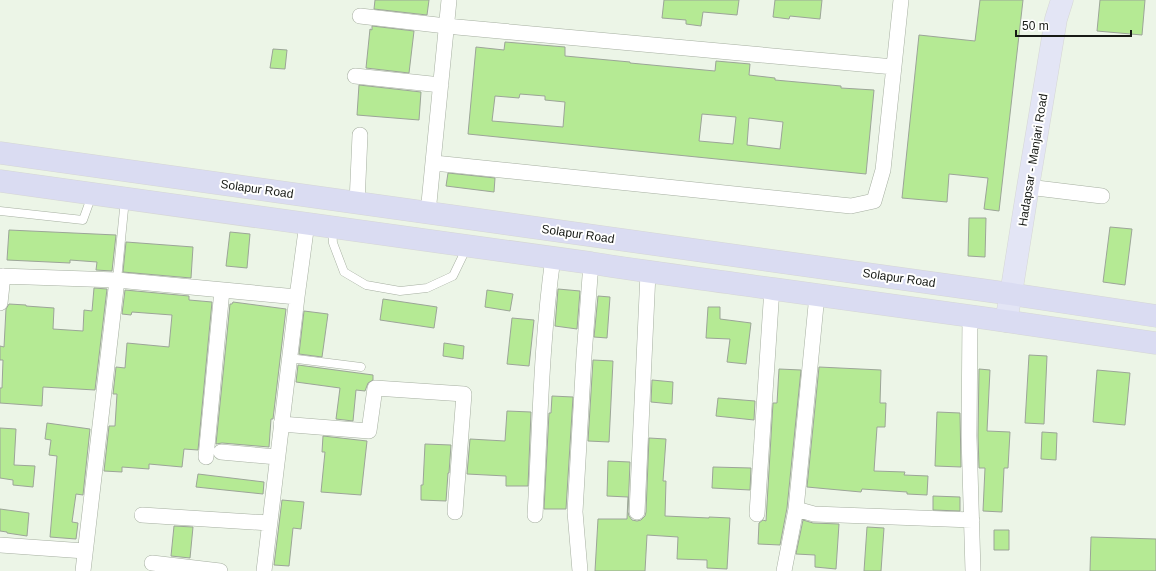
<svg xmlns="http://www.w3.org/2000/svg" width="1156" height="571" font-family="Helvetica,sans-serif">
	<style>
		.building { fill: #b5ea94; stroke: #9ca598; fill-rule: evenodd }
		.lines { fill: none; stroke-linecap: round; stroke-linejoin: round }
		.service-casing { stroke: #a6afa1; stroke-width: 9 }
		.minor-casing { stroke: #a6afa1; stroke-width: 16 }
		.primary-casing { stroke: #d5d6d5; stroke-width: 23 }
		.trunk-casing { stroke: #d5d6d5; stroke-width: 23 }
		.service { stroke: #fff; stroke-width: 8 }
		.minor { stroke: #fff; stroke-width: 15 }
		.primary { stroke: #e3e5f5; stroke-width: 22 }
		.trunk { stroke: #dadcf2; stroke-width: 22 }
		.labels { text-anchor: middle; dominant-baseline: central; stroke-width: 4; stroke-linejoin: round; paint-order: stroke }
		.street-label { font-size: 12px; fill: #171a15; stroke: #fff }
	</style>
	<rect width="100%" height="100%" fill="#ecf5e7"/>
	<path class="building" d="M 375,0 L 429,0 L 427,15 L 374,9 Z
		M 664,0 L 739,0 L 737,15 L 703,12 L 701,26 L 686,24 L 686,20 L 662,18 Z
		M 775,0 L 822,0 L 820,19 L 790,16 L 789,19 L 773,17 Z
		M 980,0 L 1023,0 L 999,211 L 984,209 L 988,178 L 949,174 L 947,202 L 902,198 L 919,35 L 975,41 Z
		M 1100,0 L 1145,0 L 1142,35 L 1097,31 Z
		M 372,26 L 414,31 L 409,73 L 366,68 L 370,29 L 372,30 Z
		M 505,42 L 565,47 L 565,56 L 630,62 L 630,63 L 715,71 L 716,61 L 750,64 L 749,75 L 775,78 L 775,80 L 841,86 L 841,88 L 874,90 L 866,174 L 468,134 L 476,47 L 504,50 ZM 520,94 L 545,96 L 545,100 L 565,102 L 563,127 L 492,121 L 495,96 L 519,98 ZM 702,114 L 736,117 L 733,144 L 699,141 ZM 749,118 L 783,122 L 780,149 L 747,145 Z
		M 273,49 L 287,50 L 285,69 L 270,68 Z
		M 359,85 L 421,92 L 419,120 L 357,115 Z
		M 448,173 L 495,178 L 494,192 L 446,186 Z
		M 969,218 L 986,218 L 985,257 L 968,256 Z
		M 1110,227 L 1132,229 L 1125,285 L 1103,282 Z
		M 9,230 L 116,235 L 112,271 L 96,270 L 97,262 L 70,260 L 70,263 L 7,260 Z
		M 230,232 L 250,234 L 247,268 L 226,266 Z
		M 126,242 L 193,247 L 191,278 L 123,272 Z
		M 94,288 L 107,289 L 95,390 L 43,387 L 42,406 L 0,403 L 0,388 L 2,388 L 3,360 L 0,360 L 0,346 L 4,347 L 6,309 L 9,304 L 26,305 L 26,306 L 54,308 L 53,329 L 83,331 L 84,310 L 92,311 Z
		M 558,289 L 580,291 L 577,329 L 555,326 Z
		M 125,290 L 189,296 L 189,300 L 212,302 L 198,450 L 184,449 L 182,467 L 149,464 L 149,469 L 122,467 L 122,472 L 104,471 L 109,426 L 115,426 L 117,394 L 113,394 L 116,367 L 125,368 L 127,343 L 169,347 L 172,315 L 132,312 L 131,315 L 122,314 Z
		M 487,290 L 513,294 L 510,311 L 485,307 Z
		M 598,296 L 610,297 L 607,338 L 594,337 Z
		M 383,299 L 437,307 L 434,328 L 380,320 Z
		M 233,302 L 286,309 L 273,419 L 271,419 L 269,447 L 222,443 L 216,444 L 230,304 L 232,304 Z
		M 708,307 L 720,307 L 720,319 L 751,323 L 746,364 L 727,362 L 730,339 L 706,338 Z
		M 304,311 L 328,314 L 322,357 L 299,354 Z
		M 512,318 L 534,320 L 529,366 L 507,364 Z
		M 444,343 L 464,346 L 463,359 L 443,356 Z
		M 1029,355 L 1047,356 L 1044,424 L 1025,423 Z
		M 593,360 L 613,361 L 609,442 L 588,441 Z
		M 298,365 L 373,375 L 373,380 L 368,383 L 365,391 L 356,390 L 353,421 L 336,419 L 340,388 L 296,382 Z
		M 819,367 L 881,370 L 880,403 L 886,403 L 885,427 L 877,427 L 874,471 L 905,472 L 904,475 L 928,476 L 927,495 L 907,494 L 907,492 L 862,489 L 861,492 L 807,487 Z
		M 779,369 L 801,370 L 787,508 L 780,545 L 758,544 L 759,523 L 763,520 L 766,521 L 773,403 L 777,403 Z
		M 979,369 L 990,370 L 987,431 L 1010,432 L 1008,468 L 1004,468 L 1002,512 L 983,511 L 985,468 L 979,468 L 978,436 Z
		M 1097,370 L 1130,373 L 1125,425 L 1093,422 Z
		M 652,380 L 673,382 L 672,404 L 651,402 Z
		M 552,396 L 573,397 L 566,509 L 544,509 L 549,413 L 551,413 Z
		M 718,398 L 755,401 L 754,420 L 716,416 Z
		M 507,411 L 531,412 L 528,486 L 506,486 L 506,476 L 467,474 L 470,439 L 505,441 Z
		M 937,412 L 960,413 L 961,467 L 935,466 Z
		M 47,423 L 90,429 L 83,495 L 76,494 L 72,522 L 78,523 L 76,539 L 50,537 L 57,456 L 49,455 L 51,440 L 45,439 Z
		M 0,428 L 16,429 L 14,465 L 35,466 L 33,487 L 13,485 L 13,480 L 0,478 Z
		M 1042,432 L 1057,433 L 1056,460 L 1041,459 Z
		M 323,436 L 367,441 L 361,495 L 321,492 L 325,452 L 322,452 Z
		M 649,438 L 666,439 L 663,481 L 666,481 L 665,516 L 709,518 L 709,517 L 730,518 L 727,569 L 707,568 L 707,560 L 677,559 L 678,537 L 647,535 L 645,571 L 595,571 L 598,519 L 627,519 L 628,497 L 607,496 L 608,461 L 630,462 L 628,512 L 629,516 L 632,520 L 637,521 L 641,520 L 645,516 L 646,512 Z
		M 425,444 L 451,445 L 449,473 L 448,473 L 446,501 L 421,500 L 421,485 L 423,485 Z
		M 713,467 L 751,468 L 750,490 L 712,488 Z
		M 198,474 L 264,482 L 263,494 L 196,487 Z
		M 933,496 L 960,497 L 960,511 L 933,510 Z
		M 282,500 L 304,502 L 301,529 L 293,528 L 289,566 L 274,565 Z
		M 0,509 L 29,513 L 27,536 L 7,533 L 7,532 L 0,531 Z
		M 803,520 L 813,523 L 839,524 L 836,569 L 815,567 L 815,555 L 796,554 Z
		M 174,526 L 193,527 L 190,558 L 171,556 Z
		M 867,527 L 884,528 L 881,571 L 864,571 Z
		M 994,530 L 1009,530 L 1009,550 L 994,550 Z
		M 1091,537 L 1156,539 L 1156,571 L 1090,571 Z"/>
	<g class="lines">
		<defs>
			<path id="service" d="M 0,211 L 83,220 L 92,195
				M 332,228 L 333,243 L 344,272 L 366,285 L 400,291 L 427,288 L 453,276 L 467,247
				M 117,280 L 125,199
				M 289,358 L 361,367"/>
			<path id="minor" d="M 360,16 L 446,26 L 894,67
				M 355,76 L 441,85
				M 434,163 L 851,206 L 874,201 L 883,170 L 901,0
				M 1028,187 L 1102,196
				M 357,203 L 360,135
				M 428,213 L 449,0
				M 0,276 L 117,280 L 297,297 L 307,223
				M 0,303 L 3,276
				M 970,316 L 969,436 L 973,571
				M 281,424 L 369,431 L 375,388 L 464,394 L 455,512
				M 221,452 L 277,457
				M 206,457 L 222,290
				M 796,509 L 814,514 L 972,520
				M 637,512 L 648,273
				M 757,514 L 772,288
				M 142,515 L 269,523
				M 535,515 C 540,430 541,343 553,258
				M 0,545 L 85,551
				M 152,563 L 220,571
				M 83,571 L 117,280
				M 264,571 L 297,297
				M 580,571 L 575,512 L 584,356 L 591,263
				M 784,571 L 796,509 L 817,295"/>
			<path id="primary" d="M 1006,321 L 1011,294 L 1028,187 L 1056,19 L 1062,0"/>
			<path id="trunk" d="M 0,153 L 1011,294 L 1156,316
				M 0,181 L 591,263 C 652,273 713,280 774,289 C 901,306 1029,324 1156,343"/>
		</defs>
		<use href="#service" class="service-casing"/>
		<use href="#minor" class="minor-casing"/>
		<use href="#primary" class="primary-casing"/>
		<use href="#trunk" class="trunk-casing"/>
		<use href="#service" class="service"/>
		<use href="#minor" class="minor"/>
		<use href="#primary" class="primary"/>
		<use href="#trunk" class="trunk"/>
	</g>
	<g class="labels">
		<g class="street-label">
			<text transform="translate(1033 160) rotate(-81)">Hadapsar - Manjari Road</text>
			<text transform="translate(257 189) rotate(8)">Solapur Road</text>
			<text transform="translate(578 234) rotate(8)">Solapur Road</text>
			<text transform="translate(899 278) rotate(8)">Solapur Road</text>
		</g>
	</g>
	<path d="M1016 30v6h115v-6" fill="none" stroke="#171a15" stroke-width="2"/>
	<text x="1022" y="30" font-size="12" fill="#171a15" stroke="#ffffff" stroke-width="3" paint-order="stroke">50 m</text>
</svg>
